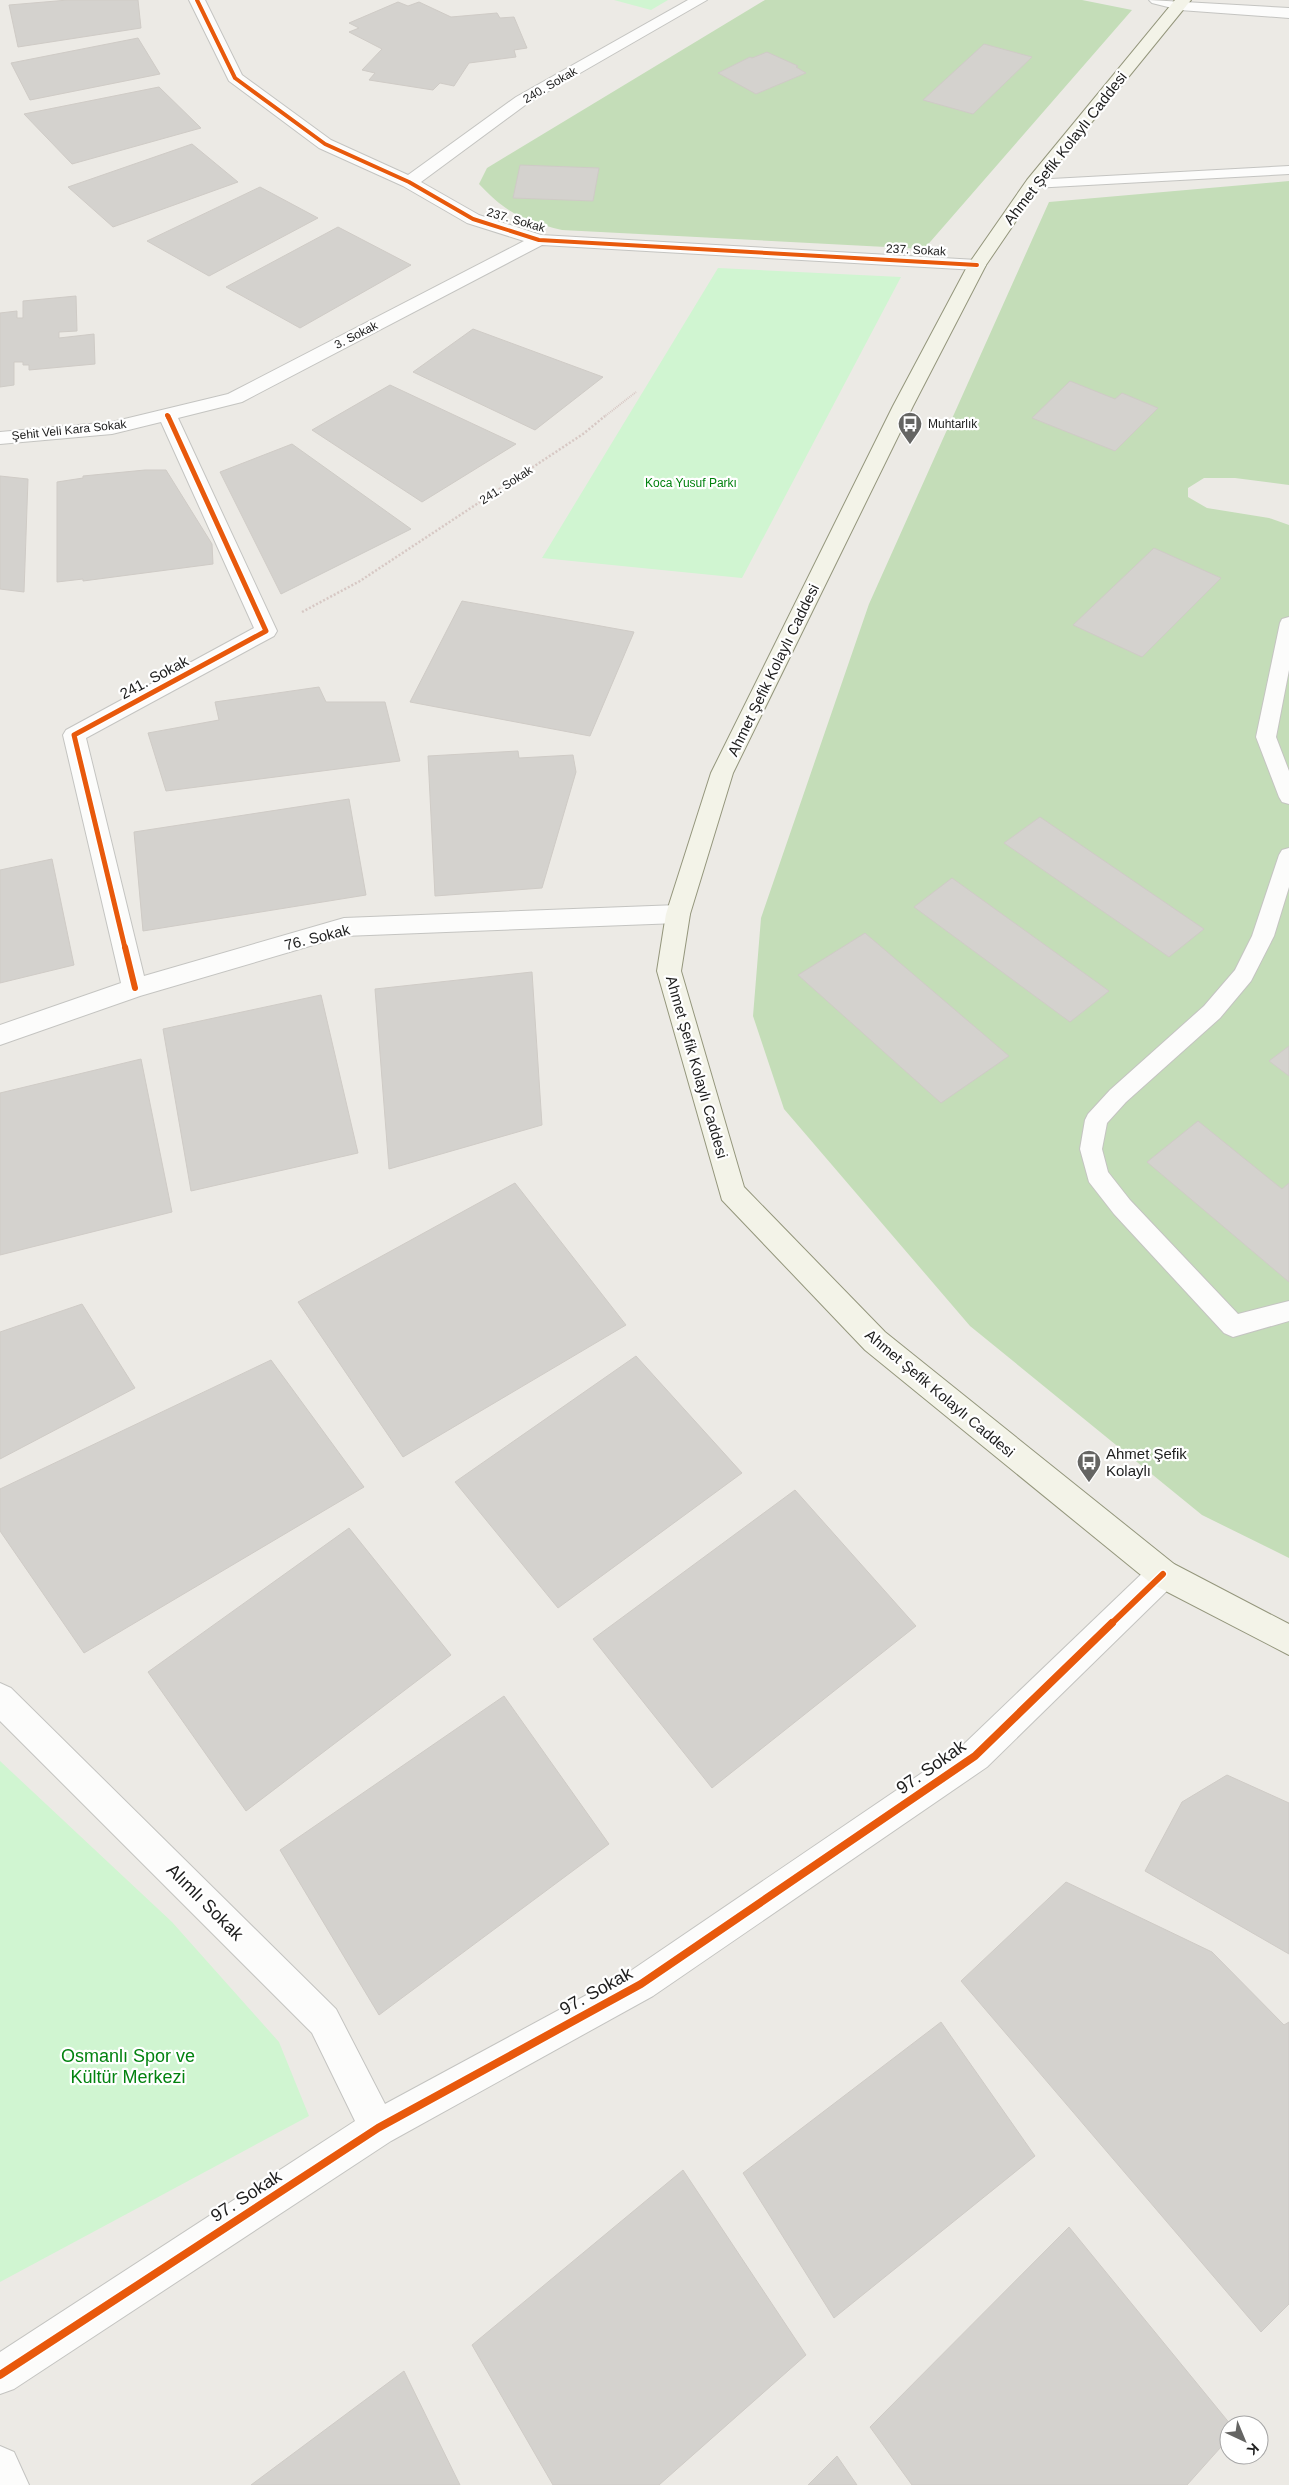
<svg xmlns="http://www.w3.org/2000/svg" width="1289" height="2485" font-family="Arial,sans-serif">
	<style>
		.forest { fill: #c4ddb8 }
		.park { fill: #d0f5d1 }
		.building { fill: #d4d2ce; stroke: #cfcbc6 }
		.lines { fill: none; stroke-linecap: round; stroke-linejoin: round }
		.service-casing { stroke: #c4c4c1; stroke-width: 2 }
		.minor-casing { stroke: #c4c4c1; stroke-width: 2 }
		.secondary-casing { stroke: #94967c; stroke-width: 2 }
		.path-far1 { stroke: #d7c8c4; stroke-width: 2; stroke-dasharray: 1 1; stroke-linecap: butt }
		.path { stroke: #d7c8c4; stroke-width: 2.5; stroke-dasharray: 2 2; stroke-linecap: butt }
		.service { fill: #fcfcfb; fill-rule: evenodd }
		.minor { fill: #fcfcfb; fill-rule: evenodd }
		.secondary { fill: #f3f3e8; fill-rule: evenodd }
		.cycleway-far3-casing { stroke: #fff; stroke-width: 5.5 }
		.cycleway-far2-casing { stroke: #fff; stroke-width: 8 }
		.cycleway-far1-casing { stroke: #fff; stroke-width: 9 }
		.cycleway-casing { stroke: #fff; stroke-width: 11 }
		.cycleway-far3 { stroke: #e8590c; stroke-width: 4 }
		.cycleway-far2 { stroke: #e8590c; stroke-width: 5 }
		.cycleway-far1 { stroke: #e8590c; stroke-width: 6 }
		.cycleway { stroke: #e8590c; stroke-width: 8 }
		.labels { text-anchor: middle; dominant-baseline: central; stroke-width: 4.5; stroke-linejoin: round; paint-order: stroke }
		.far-street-label { font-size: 12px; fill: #1d1d1d; stroke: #fff }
		.far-poi-label { font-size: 12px; fill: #1d1d1d; stroke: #fff; text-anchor: start }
		.far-park-label { font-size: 12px; fill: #038310; stroke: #fff }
		.street-label { font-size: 15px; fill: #1d1d1d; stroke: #fff }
		.poi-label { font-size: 15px; fill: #1d1d1d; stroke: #fff; text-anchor: start }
		.near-street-label { font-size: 18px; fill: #1d1d1d; stroke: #fff }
		.near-park-label { font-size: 18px; fill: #038310; stroke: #fff }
	</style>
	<rect width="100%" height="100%" fill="#eceae5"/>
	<path class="forest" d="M 765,0 L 1082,0 L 1132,10 L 924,249 L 562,230 C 524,221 506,213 479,184 L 487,168 Z
		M 1289,181 L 1289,485 L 1235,478 L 1204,478 L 1188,488 L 1188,497 L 1207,508 L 1269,518 L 1289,525 L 1289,1558 L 1202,1515 L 970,1326 L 784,1109 L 753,1016 L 761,918 L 869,604 L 1049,202 Z"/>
	<path class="park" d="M 614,0 L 668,0 L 651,10 Z
		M 718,268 L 901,277 L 742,578 L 542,558 Z
		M 0,1761 L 172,1922 L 279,2042 L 309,2116 L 0,2282 Z"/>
	<path class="building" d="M 68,0 L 138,0 L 141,28 L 18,47 L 9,5 Z
		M 398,2 L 408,6 L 419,2 L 451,17 L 497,13 L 500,18 L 514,17 L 527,48 L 514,50 L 516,57 L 469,63 L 454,86 L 440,83 L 433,90 L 369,80 L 375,73 L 362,70 L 382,49 L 349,32 L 359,28 L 349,23 Z
		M 138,38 L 160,74 L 30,100 L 11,63 Z
		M 984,44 L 1032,57 L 973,114 L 923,100 Z
		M 767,52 L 798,66 L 796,67 L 806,73 L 756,94 L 718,73 L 750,57 L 752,58 Z
		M 159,87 L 201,128 L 72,164 L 24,114 Z
		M 192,144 L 238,182 L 113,227 L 68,187 Z
		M 520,165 L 599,168 L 593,201 L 513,198 Z
		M 260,187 L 318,218 L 209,276 L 147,241 Z
		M 338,227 L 411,265 L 300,328 L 226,287 Z
		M 76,296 L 77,331 L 59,332 L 59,338 L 94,334 L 95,364 L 29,370 L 29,365 L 23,365 L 23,362 L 14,362 L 14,385 L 0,387 L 0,313 L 17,311 L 17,318 L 23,318 L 23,301 Z
		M 473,329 L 603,377 L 535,430 L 413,372 Z
		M 1070,381 L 1115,399 L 1122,393 L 1158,408 L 1115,451 L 1032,418 Z
		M 390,385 L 516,444 L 422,502 L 312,430 Z
		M 292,444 L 411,529 L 281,594 L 220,472 Z
		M 145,470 L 166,470 L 212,544 L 213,564 L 83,581 L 83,579 L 57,582 L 57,482 L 83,478 L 83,476 Z
		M 0,476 L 28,479 L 24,592 L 0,589 Z
		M 1154,548 L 1221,578 L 1142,657 L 1073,625 Z
		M 462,601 L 634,632 L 590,736 L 410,702 Z
		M 319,687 L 326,702 L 385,702 L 400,761 L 166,791 L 148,733 L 219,720 L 215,702 Z
		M 518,751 L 519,758 L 573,755 L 576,772 L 542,888 L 435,896 L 428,756 Z
		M 349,799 L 366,895 L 143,931 L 134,832 Z
		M 1040,817 L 1204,929 L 1169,957 L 1004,843 Z
		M 52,859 L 74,965 L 0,983 L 0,870 Z
		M 952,878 L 1109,991 L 1070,1022 L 914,907 Z
		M 865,933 L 1009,1056 L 941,1103 L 798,975 Z
		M 532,972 L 542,1125 L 389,1169 L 375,989 Z
		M 321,995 L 358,1153 L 191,1191 L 163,1029 Z
		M 1289,1046 L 1289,1076 L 1269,1061 Z
		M 141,1059 L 172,1212 L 0,1255 L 0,1093 Z
		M 1198,1121 L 1282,1189 L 1289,1183 L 1289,1282 L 1147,1162 Z
		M 515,1183 L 626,1325 L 403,1457 L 298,1302 Z
		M 82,1304 L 135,1388 L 0,1459 L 0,1332 Z
		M 636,1356 L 742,1473 L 558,1608 L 455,1482 Z
		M 271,1360 L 364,1487 L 84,1653 L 0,1531 L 0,1489 Z
		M 795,1490 L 916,1626 L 712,1788 L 593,1639 Z
		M 349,1528 L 451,1655 L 246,1811 L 148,1672 Z
		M 504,1696 L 609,1844 L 379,2015 L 280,1850 Z
		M 1227,1775 L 1289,1803 L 1289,1954 L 1145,1871 L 1182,1802 Z
		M 1066,1882 L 1212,1952 L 1284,2025 L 1289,2022 L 1289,2304 L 1261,2332 L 961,1981 Z
		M 941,2022 L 1035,2156 L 834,2318 L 743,2173 Z
		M 683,2170 L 806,2355 L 659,2485 L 553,2485 L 472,2345 Z
		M 1069,2227 L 1231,2425 L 1229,2438 L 1187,2485 L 912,2485 L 870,2427 Z
		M 404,2371 L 460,2485 L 251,2485 Z
		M 837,2456 L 857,2485 L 808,2485 Z"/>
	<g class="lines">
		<defs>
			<path id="service" d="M 1289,166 L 1289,174 L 1033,188 L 1026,184 L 1033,180 Z
				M 1289,617 L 1289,670 L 1276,737 L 1289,771 L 1289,804 L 1282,802 L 1279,797 L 1256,737 L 1280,623 L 1282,619 Z
				M 1289,848 L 1289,887 L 1274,936 L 1251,981 L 1220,1018 L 1126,1102 L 1107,1123 L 1102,1149 L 1108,1172 L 1130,1200 L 1238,1314 L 1289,1301 L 1289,1321 L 1233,1337 L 1224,1333 L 1114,1214 L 1089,1182 L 1080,1149 L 1085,1120 L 1088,1114 L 1110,1090 L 1204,1006 L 1235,970 L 1252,936 L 1279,855 L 1282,850 Z"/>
			<path id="minor" d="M 189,0 L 205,0 L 242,75 L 331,140 L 408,175 L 516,97 L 688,0 L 707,0 L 528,103 L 421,182 L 479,215 L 541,235 L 977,260 L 983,261 L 986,265 L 983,269 L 977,270 L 542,245 L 242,402 L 178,418 L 277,631 L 274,636 L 86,738 L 144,976 L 344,918 L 678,905 L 687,908 L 690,914 L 687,920 L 678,923 L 344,936 L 140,996 L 0,1045 L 0,1025 L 121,983 L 63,735 L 66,730 L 254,628 L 161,422 L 112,434 L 0,444 L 0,432 L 112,422 L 228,394 L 524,241 L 467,223 L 403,186 L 319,148 L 229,81 Z
				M 1149,0 L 1289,8 L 1289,18 L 1180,10 L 1152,3 Z
				M 1163,1560 L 1174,1564 L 1178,1574 L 1174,1584 L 987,1767 L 653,1996 L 391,2141 L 14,2389 L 0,2394 L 0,2352 L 355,2121 L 312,2033 L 0,1721 L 0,1683 L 11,1688 L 336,2009 L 385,2104 L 629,1972 L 963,1745 L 1152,1564 Z
				M 0,2446 L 14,2452 L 29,2485 L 0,2485 Z"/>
			<path id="secondary" d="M 1175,0 L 1191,0 L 1039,187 L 986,265 L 913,406 L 733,773 L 690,914 L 681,971 L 744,1187 L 885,1332 L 1174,1564 L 1289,1624 L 1289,1655 L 1152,1584 L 865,1350 L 722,1200 L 657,971 L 666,914 L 711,773 L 893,406 L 968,265 L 1027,180 Z"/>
		</defs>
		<use href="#service" class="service-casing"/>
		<use href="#minor" class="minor-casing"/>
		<use href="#secondary" class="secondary-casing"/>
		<path class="path-far1" d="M 604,417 L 636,392"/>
		<path class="path" d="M 302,612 L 360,581 L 583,434 L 605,416"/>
		<use href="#service" class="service"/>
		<use href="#minor" class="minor"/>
		<use href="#secondary" class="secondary"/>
		<defs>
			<path id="cycleway-far3" d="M 197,0 L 235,78 L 325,144 L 409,182 L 473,219 L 539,240 L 977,265
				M 167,415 L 168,417"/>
			<path id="cycleway-far2" d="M 125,948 L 74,735 L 266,631 L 168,416"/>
			<path id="cycleway-far1" d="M 125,947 L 135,988
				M 1111,1624 L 1163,1574"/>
			<path id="cycleway" d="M 0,2375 L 378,2128 L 641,1984 L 975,1756 L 1112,1623"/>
		</defs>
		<use href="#cycleway-far3" class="cycleway-far3-casing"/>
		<use href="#cycleway-far2" class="cycleway-far2-casing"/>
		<use href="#cycleway-far1" class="cycleway-far1-casing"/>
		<use href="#cycleway" class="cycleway-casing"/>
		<use href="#cycleway-far3" class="cycleway-far3"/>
		<use href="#cycleway-far2" class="cycleway-far2"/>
		<use href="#cycleway-far1" class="cycleway-far1"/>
		<use href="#cycleway" class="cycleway"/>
	</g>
	<defs>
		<symbol id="bus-pin" viewBox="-11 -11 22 30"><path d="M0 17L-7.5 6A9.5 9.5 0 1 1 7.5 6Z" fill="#656563" stroke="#fff"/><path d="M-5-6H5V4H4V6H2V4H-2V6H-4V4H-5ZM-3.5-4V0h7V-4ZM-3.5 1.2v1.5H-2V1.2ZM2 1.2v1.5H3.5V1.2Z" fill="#fff"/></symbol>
	</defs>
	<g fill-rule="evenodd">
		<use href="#bus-pin" x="896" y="410" width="28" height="38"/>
		<use href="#bus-pin" x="1075" y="1448" width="28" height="38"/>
	</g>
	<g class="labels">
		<g class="far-street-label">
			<text transform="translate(550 85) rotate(-30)">240. Sokak</text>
			<text transform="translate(516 220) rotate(16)">237. Sokak</text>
			<text transform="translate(916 250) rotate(3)">237. Sokak</text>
			<text transform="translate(356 335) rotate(-27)">3. Sokak</text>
			<text transform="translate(69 430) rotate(-6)">Şehit Veli Kara Sokak</text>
			<text transform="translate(506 485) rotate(-33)">241. Sokak</text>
		</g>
		<g class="far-poi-label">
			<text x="928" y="424">Muhtarlık</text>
		</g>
		<g class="far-park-label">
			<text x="691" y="483">Koca Yusuf Parkı</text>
		</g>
		<g class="street-label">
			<text transform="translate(1065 148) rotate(-52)">Ahmet Şefik Kolaylı Caddesi</text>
			<text transform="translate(773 670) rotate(-64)">Ahmet Şefik Kolaylı Caddesi</text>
			<text transform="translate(154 677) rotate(-28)">241. Sokak</text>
			<text transform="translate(317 937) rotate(-14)">76. Sokak</text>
			<text transform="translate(697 1067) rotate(74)">Ahmet Şefik Kolaylı Caddesi</text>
			<text transform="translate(940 1393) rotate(40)">Ahmet Şefik Kolaylı Caddesi</text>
		</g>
		<g class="poi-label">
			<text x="1106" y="1453">Ahmet Şefik<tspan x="1106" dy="17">Kolaylı</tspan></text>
		</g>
		<g class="near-street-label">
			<text transform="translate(931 1767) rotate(-35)">97. Sokak</text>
			<text transform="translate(205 1902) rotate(45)">Alımlı Sokak</text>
			<text transform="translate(596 1991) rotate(-29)">97. Sokak</text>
			<text transform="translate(246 2196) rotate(-33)">97. Sokak</text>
		</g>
		<g class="near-park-label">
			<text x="128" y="2056">Osmanlı Spor ve<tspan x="128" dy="21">Kültür Merkezi</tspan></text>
		</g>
	</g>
	<g transform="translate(1244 2440) rotate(136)"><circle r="24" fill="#ffffff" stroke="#a5a5a5"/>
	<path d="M0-4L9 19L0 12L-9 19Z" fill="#656563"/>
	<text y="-8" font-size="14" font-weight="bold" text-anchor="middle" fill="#1d1d1d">K</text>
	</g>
</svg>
